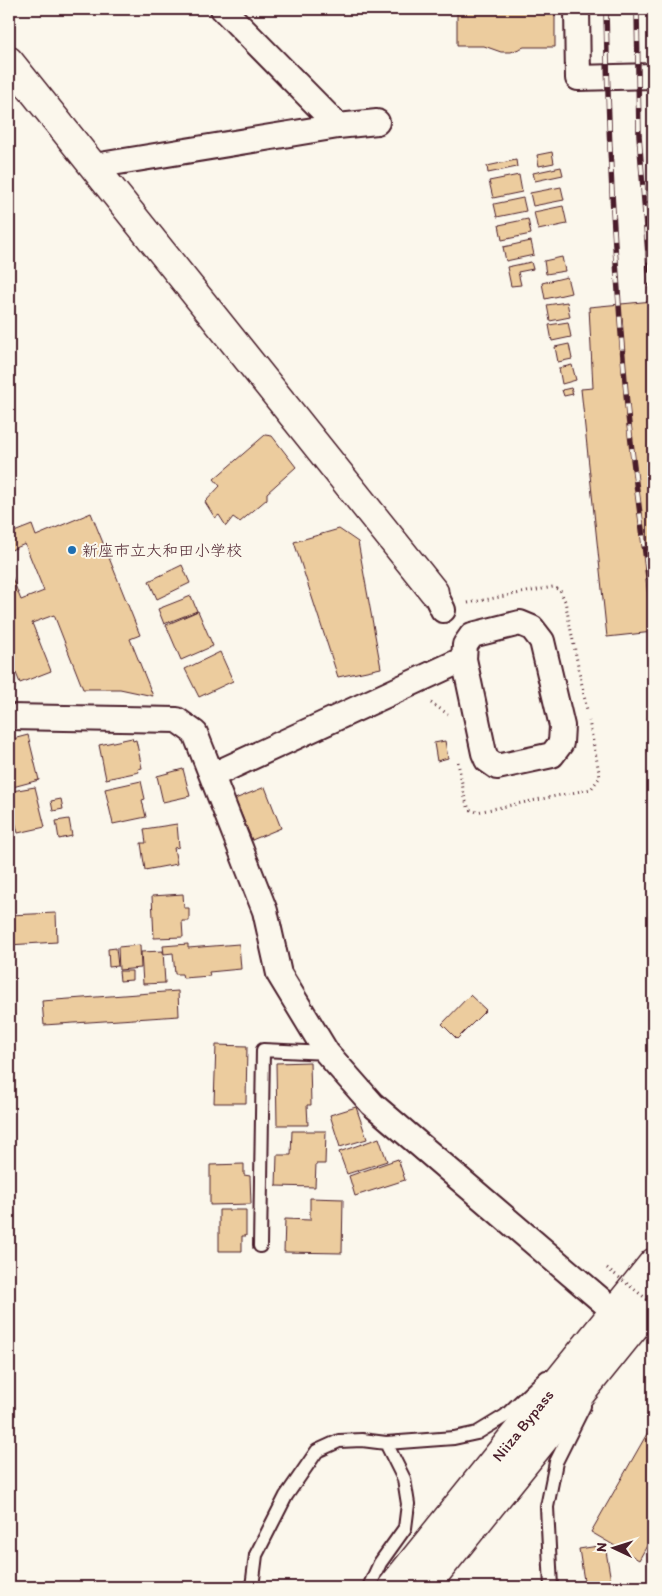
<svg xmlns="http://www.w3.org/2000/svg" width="662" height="1596" font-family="Itim,'Klee One',sans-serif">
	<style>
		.building { fill: #eccc9e; stroke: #4a1f2b }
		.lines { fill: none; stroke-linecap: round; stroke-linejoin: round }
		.service-casing { stroke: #4a1f2b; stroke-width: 16 }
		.minor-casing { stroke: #4a1f2b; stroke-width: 28 }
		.tertiary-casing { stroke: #4a1f2b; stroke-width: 31 }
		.trunk-casing { stroke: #4a1f2b; stroke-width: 31 }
		.path { stroke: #4a1f2b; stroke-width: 3; stroke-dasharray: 1 4; stroke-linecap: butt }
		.service { stroke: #fbf7ec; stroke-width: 12 }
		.minor { stroke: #fbf7ec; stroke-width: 24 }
		.tertiary { stroke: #fbf7ec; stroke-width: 28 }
		.trunk { stroke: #fbf7ec; stroke-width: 28 }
		.rail-casing { stroke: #4a1f2b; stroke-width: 5.5 }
		.rail { stroke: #fbf7ec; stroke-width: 4; stroke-dasharray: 11; stroke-linecap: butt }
		.path-bridge { stroke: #4a1f2b; stroke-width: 3; stroke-dasharray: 1 4; stroke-linecap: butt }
		.poi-dot { fill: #1f6fb2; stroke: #fbf7ec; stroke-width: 2 }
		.labels { text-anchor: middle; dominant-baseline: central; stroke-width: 4; stroke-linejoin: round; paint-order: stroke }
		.poi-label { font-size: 16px; fill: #4a1f2b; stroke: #fbf7ec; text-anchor: start }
		.street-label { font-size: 16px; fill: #4a1f2b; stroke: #fbf7ec }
	</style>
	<rect width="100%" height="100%" fill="#fbf7ec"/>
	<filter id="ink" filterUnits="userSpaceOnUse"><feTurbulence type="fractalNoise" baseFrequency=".02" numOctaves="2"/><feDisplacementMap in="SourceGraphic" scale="10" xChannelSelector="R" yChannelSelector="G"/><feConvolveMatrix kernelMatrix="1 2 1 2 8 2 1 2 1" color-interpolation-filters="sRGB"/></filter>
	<g filter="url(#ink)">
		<path class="building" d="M 457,9 L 555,9 L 555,47 L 524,47 L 511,52 L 501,52 L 484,46 L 457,46 Z
			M 552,152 L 554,163 L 539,166 L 537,155 Z
			M 516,160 L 517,167 L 488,173 L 487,166 Z
			M 561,167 L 563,175 L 535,181 L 533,173 Z
			M 519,175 L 522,192 L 493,198 L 489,181 Z
			M 561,187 L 564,200 L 533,206 L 530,193 Z
			M 523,198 L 526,211 L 497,217 L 494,204 Z
			M 563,206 L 567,224 L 538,230 L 534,212 Z
			M 528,219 L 531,234 L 502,240 L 499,225 Z
			M 531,241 L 534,255 L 506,261 L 503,247 Z
			M 562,257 L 565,271 L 546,274 L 544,261 Z
			M 531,262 L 533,269 L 518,272 L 521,285 L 511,286 L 507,267 Z
			M 567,277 L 571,293 L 545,299 L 542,283 Z
			M 653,301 L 653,632 L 607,637 L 581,389 L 593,388 L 589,307 Z
			M 567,302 L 570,317 L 550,321 L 547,305 Z
			M 568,322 L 571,337 L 552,341 L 549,325 Z
			M 569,344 L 572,359 L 558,362 L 555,347 Z
			M 572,365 L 576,380 L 562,384 L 559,368 Z
			M 571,388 L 573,394 L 564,396 L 562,390 Z
			M 265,435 L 272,436 L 296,467 L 267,493 L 267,499 L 240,522 L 233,517 L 226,526 L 219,515 L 215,518 L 205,502 L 220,486 L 214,479 Z
			M 91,513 L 140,635 L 130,639 L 153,696 L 120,689 L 83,689 L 54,615 L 32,623 L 51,671 L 20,683 L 9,656 L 9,570 L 21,600 L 44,591 L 25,544 L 9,551 L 9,534 L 32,525 L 36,536 Z
			M 339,529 L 358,542 L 381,668 L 338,677 L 294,542 Z
			M 182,565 L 190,583 L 157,599 L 149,581 Z
			M 191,596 L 197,611 L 164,624 L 158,609 Z
			M 198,611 L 213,646 L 181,660 L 166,625 Z
			M 220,652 L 233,681 L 199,697 L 185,669 Z
			M 28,735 L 39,780 L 9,788 L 9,740 Z
			M 132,738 L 133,741 L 136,740 L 142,768 L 138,769 L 139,772 L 106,779 L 99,745 Z
			M 445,741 L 448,758 L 437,761 L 434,743 Z
			M 183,769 L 190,796 L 163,802 L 157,776 Z
			M 141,781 L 145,799 L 142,800 L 146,817 L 113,824 L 105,789 Z
			M 35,787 L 45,827 L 18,833 L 9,797 L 14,796 L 12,791 Z
			M 265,787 L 281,828 L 252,840 L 235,799 Z
			M 61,799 L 63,809 L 53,811 L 51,801 Z
			M 69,819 L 72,836 L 59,839 L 56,821 Z
			M 177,824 L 179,847 L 174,848 L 177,864 L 145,870 L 141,843 L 146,843 L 144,829 Z
			M 183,894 L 184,908 L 189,908 L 189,921 L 182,921 L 183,937 L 154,938 L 152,896 Z
			M 56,913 L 57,942 L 9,945 L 9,915 Z
			M 188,944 L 188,948 L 239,944 L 241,969 L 209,972 L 210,976 L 183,978 L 182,974 L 175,974 L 173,953 L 164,954 L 163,946 Z
			M 140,945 L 141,968 L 119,970 L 118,947 Z
			M 116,948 L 118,966 L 109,967 L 108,949 Z
			M 163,951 L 165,983 L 143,984 L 141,952 Z
			M 119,971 L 132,971 L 132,980 L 120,981 Z
			M 178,991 L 179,1016 L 44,1025 L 42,1001 Z
			M 470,995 L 486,1010 L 457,1039 L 442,1024 Z
			M 216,1045 L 247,1046 L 246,1103 L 214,1103 Z
			M 310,1062 L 311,1105 L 307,1105 L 308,1125 L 277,1125 L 276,1063 Z
			M 356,1107 L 367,1139 L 340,1147 L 330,1115 Z
			M 292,1131 L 326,1131 L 325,1164 L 316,1164 L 315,1187 L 276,1186 L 277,1155 L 291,1155 Z
			M 379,1138 L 387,1161 L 347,1174 L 339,1152 Z
			M 398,1159 L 405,1180 L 355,1196 L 349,1176 Z
			M 244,1164 L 244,1175 L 250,1176 L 251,1204 L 210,1205 L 210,1165 Z
			M 310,1198 L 343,1199 L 342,1253 L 284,1252 L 285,1219 L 310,1220 Z
			M 219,1210 L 246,1210 L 246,1236 L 242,1236 L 242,1251 L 219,1251 Z
			M 652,1425 L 653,1535 L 639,1560 L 591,1532 Z
			M 605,1545 L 612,1587 L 585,1587 L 579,1549 Z
			M 621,1579 L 622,1587 L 612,1587 L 611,1581 Z"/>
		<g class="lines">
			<defs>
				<path id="service" d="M 260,1246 L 263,1050 L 327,1053
					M 252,1587 L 256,1555 L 286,1496 L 317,1451 L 339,1441 L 362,1440 L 386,1443 L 454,1438 L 477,1433 L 505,1416 L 546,1377
					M 369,1587 L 380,1563 L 405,1528 L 408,1504 L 404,1479 L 386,1443
					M 551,1587 L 547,1507 L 556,1462 L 584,1406"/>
				<path id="minor" d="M 223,9 L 338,126
					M 577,9 L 578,78 L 653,76
					M 94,166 L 338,126 L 377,122
					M 434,592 L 443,610
					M 520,623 L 532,628 L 542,641 L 562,726 L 561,743 L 552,755 L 497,767 L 487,760 L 484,753 L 464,659 L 465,645 L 472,635 Z
					M 9,717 L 177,720 L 195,733 L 265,911 L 279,974 L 327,1053 L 372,1104 L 615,1312
					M 213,775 L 464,659"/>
				<path id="tertiary" d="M 9,61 L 434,592"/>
				<g id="trunk">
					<path id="s1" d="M 392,1587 L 653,1263"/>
					<path d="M 425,1587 L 653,1304"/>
				</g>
			</defs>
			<use href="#service" class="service-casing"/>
			<use href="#minor" class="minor-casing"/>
			<use href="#tertiary" class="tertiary-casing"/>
			<use href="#trunk" class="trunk-casing"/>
			<path class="path" d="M 468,603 L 553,587 L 560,590 L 565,601 L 587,710
				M 431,703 L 448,714
				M 458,762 L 465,799 L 469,809 L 477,812 L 591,789 L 600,777 L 589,721"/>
			<use href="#service" class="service"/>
			<use href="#minor" class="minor"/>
			<use href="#tertiary" class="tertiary"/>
			<use href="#trunk" class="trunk"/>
			<defs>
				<path id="rail" d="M 606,9 C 608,141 615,273 627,405 C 634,478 646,550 653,622
					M 637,9 L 639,135 L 653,321"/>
			</defs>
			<use href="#rail" class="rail-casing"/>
			<use href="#rail" class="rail"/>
			<path class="path-bridge" d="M 607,1268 L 653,1304"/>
		</g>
	</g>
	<circle class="poi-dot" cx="72" cy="550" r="5"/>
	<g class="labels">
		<g class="poi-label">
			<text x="82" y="550">新座市立大和田小学校</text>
		</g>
		<g class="street-label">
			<text stroke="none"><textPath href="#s1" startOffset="208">Niiza Bypass</textPath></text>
		</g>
	</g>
	<rect width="662" height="1596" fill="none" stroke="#fbf7ec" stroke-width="30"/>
	<rect x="15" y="15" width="632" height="1566" fill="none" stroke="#4a1f2b" stroke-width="2" filter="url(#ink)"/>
	<g transform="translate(614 1548) rotate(274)" stroke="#fbf7ec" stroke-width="4" paint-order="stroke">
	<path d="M0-4L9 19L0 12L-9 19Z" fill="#4a1f2b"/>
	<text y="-8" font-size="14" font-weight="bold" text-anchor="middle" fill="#4a1f2b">N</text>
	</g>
</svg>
